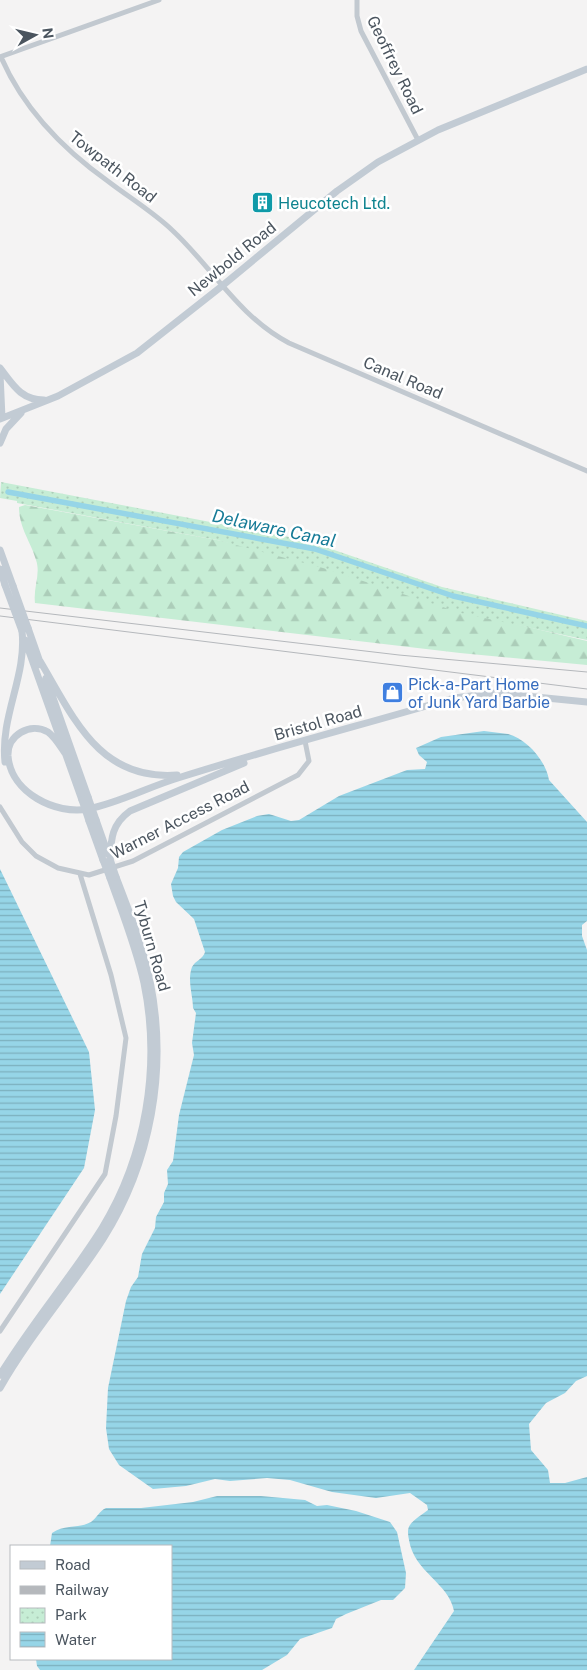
<svg xmlns="http://www.w3.org/2000/svg" width="587" height="1670" font-family="'Public Sans',sans-serif">
	<style>
		.forest { fill: url(#forest-firs) }
		.park { fill: url(#park-dots) }
		.water { fill: url(#water-rules) }
		.lines { fill: none; stroke-linecap: round; stroke-linejoin: round }
		.canal { stroke: #96d5e7; stroke-width: 5.5 }
		.minor { stroke: #c2c9d0; stroke-width: 5 }
		.secondary { stroke: #c2cbd4; stroke-width: 7 }
		.rail { stroke: #b5b8bc; stroke-width: 1 }
		.secondary-bridge { stroke: #c2cbd4; stroke-width: 7 }
		.labels { text-anchor: middle; dominant-baseline: central; stroke-width: 5; stroke-linejoin: round; paint-order: stroke }
		.street-label { font-size: 16px; fill: #4b555f; stroke: #fff }
		.culture-label { font-size: 16px; fill: #0d838f; stroke: #fff; text-anchor: start }
		.shop-label { font-size: 16px; fill: #366cbe; stroke: #fff; text-anchor: start }
		.water-label { font-size: 18px; font-style: italic; fill: #167b97; stroke: #fff }
	</style>
	<defs>
		<pattern id="forest-firs" width="22" height="20" patternUnits="userSpaceOnUse" patternTransform="scale(1.25)"><rect width="22" height="20" fill="#c6edd5"/><path d="M5 1l3.5 6h-7zM16 11l3.5 6h-7z" fill="#accdb9"/></pattern>
		<pattern id="park-dots" width="8" height="8" patternUnits="userSpaceOnUse" patternTransform="scale(1.25)"><rect width="8" height="8" fill="#c6edd5"/><path d="M2 2h.1M6 6h.1" fill="none" stroke="#accdb9" stroke-width="1.8" stroke-linecap="round"/></pattern>
		<pattern id="water-rules" width="6" height="5" patternUnits="userSpaceOnUse" patternTransform="scale(1.25)"><rect width="6" height="5" fill="#96d5e7"/><path d="M0 2.5h6" fill="none" stroke="#7cb0be"/></pattern>
	</defs>
	<rect width="100%" height="100%" fill="#f4f3f3"/>
	<path class="forest" d="M 25,505 L 217,540 L 326,563 L 464,612 L 587,641 L 587,665 L 460,653 L 35,603 C 33,588 41,574 36,560 C 31,542 19,528 19,507 Z"/>
	<path class="park" d="M 1,482 L 305,540 L 442,587 L 587,621 L 587,640 L 461,613 L 323,568 L 217,540 L 17,503 L 17,501 L 0,498 Z"/>
	<path class="water" d="M 484,731 C 492,732 500,733 508,734 C 527,739 546,761 549,780 L 587,822 L 587,921 L 582,925 L 582,936 L 587,950 L 587,1376 L 576,1381 L 565,1393 L 546,1403 L 529,1424 L 531,1450 L 548,1470 L 550,1483 L 565,1483 L 587,1477 L 587,1670 L 414,1670 L 454,1611 C 449,1583 414,1572 409,1540 C 408,1535 407,1529 410,1525 C 414,1519 423,1514 428,1510 L 427,1505 L 410,1493 L 376,1498 L 332,1492 L 290,1480 L 267,1478 L 230,1481 L 215,1479 L 186,1486 L 153,1489 L 119,1465 L 109,1449 L 106,1428 L 108,1388 L 126,1301 L 131,1287 L 138,1277 L 142,1254 L 155,1228 L 156,1217 L 164,1202 L 164,1193 L 168,1184 L 167,1170 L 173,1161 L 179,1115 L 194,1055 L 192,1043 L 196,1013 L 193,1008 C 193,996 187,980 192,967 C 195,961 203,959 205,952 L 194,919 L 176,902 L 173,896 L 171,884 L 178,868 L 179,857 L 183,852 L 222,830 L 257,816 L 269,814 L 291,821 L 299,820 L 339,796 L 407,770 L 425,769 L 427,762 L 419,755 L 416,748 L 441,737 Z
		M 0,869 L 89,1052 L 95,1110 L 84,1168 L 0,1294 Z
		M 217,1496 L 261,1496 L 305,1500 L 317,1506 L 327,1505 L 356,1511 L 390,1522 L 397,1532 L 406,1573 L 405,1588 L 393,1600 L 381,1600 L 346,1614 L 336,1619 L 332,1628 L 300,1639 L 287,1655 L 262,1670 L 40,1670 L 37,1666 L 36,1659 L 171,1659 L 171,1546 L 50,1546 L 52,1533 C 65,1524 78,1529 91,1522 C 97,1518 99,1511 106,1508 L 141,1508 L 193,1502 Z"/>
	<g class="lines">
		<path class="canal" d="M 8,492 L 315,549 L 453,596 L 587,626"/>
		<path class="minor" d="M 357,0 L 357,16 L 361,31 L 418,140
			M 0,57 L 159,0
			M 1,57 C 23,108 64,150 109,182 C 130,198 153,212 172,230 C 212,267 239,317 289,343 L 587,471
			M 0,807 L 22,842 L 36,856 L 58,868 L 89,875 L 133,861 L 298,775 L 309,761 L 305,741
			M 0,1331 L 105,1174 L 116,1116 L 126,1038 L 111,975 L 80,874"/>
		<path class="secondary" d="M 0,368 C 13,385 21,400 44,400
			M 0,374 L 2,418
			M 0,419 L 58,396 L 137,353 L 222,286 L 337,191 L 378,162 L 438,130 L 587,69
			M 0,443 L 6,429 L 21,413
			M 0,550 L 13,586
			M 0,569 L 5,585
			M 28,628 L 41,665
			M 25,640 L 82,800
			M 40,661 C 74,718 99,781 177,775
			M 46,678 L 88,797
			M 67,756 C 61,748 56,738 48,732 C 30,722 7,735 8,756 C 11,793 56,815 88,809 C 119,803 148,787 178,778 C 269,749 362,725 454,698 L 496,693 L 587,702
			M 5,762 C 0,716 27,676 22,631
			M 96,820 L 108,854
			M 89,821 L 103,860
			M 110,859 C 111,838 112,824 130,811 L 244,763
			M 0,1375 C 31,1324 70,1279 102,1228 C 146,1156 161,1066 144,983 C 136,947 122,912 110,878
			M 0,1388 C 30,1335 70,1290 103,1239 C 151,1163 168,1069 150,981 C 143,946 129,911 116,877"/>
		<path class="rail" d="M 0,608 L 399,655 L 587,672
			M 0,616 L 587,689"/>
		<path class="secondary-bridge" d="M 5,585 L 22,631
			M 13,586 L 28,628
			M 88,797 L 96,820
			M 82,800 L 89,821
			M 110,859 L 116,877
			M 103,860 L 110,878"/>
	</g>
	<defs>
		<symbol id="building-square" viewBox="-11 -11 22 22"><rect x="-9" y="-9" width="18" height="18" rx="4" fill="#0f9aa8" stroke="#fff"/><path d="M-4-6H4V6H1V3H-1V6H-4ZM-2.5-4.3h1.7v1.8h-1.7ZM.8-4.3h1.7v1.8H.8ZM-2.5-1h1.7V.8h-1.7ZM.8-1h1.7V.8H.8Z" fill="#fff"/></symbol>
		<symbol id="shop-square" viewBox="-11 -11 22 22"><rect x="-9" y="-9" width="18" height="18" rx="4" fill="#3f7fe0" stroke="#fff"/><path d="M-5-2.5h2.3a2.7 3.5 0 0 1 5.4 0H5L5.5 6h-11ZM-1.5-2.5h3a1.5 2.3 0 0 0-3 0Z" fill="#fff"/></symbol>
	</defs>
	<g fill-rule="evenodd">
		<use href="#building-square" x="250" y="190" width="25" height="25"/>
		<use href="#shop-square" x="380" y="680" width="25" height="25"/>
	</g>
	<g class="labels">
		<g class="street-label">
			<text transform="translate(395 65) rotate(64)">Geoffrey Road</text>
			<text transform="translate(113 167) rotate(38)">Towpath Road</text>
			<text transform="translate(232 259) rotate(-39)">Newbold Road</text>
			<text transform="translate(403 378) rotate(23)">Canal Road</text>
			<text transform="translate(318 723) rotate(-16)">Bristol Road</text>
			<text transform="translate(180 820) rotate(-27)">Warner Access Road</text>
			<text transform="translate(152 946) rotate(74)">Tyburn Road</text>
		</g>
		<g class="culture-label">
			<text x="278" y="203">Heucotech Ltd.</text>
		</g>
		<g class="shop-label">
			<text x="408" y="684">Pick-a-Part Home<tspan x="408" dy="18">of Junk Yard Barbie</tspan></text>
		</g>
		<g class="water-label">
			<text transform="translate(274 528) rotate(12)">Delaware Canal</text>
		</g>
	</g>
	<rect x="10" y="1545" width="162" height="115" fill="#ffffff" stroke="#b7bbbf"/>
	<rect x="20" y="1561" width="25" height="8" fill="#c2cbd4" stroke="#b7bbbf"/>
	<text x="55" y="1570" font-size="15" fill="#4b555f">Road</text>
	<rect x="20" y="1586" width="25" height="8" fill="#b5b8bc" stroke="#b7bbbf"/>
	<text x="55" y="1595" font-size="15" fill="#4b555f">Railway</text>
	<rect x="20" y="1608" width="25" height="15" fill="url(#park-dots)" stroke="#b7bbbf"/>
	<text x="55" y="1620" font-size="15" fill="#4b555f">Park</text>
	<rect x="20" y="1632" width="25" height="15" fill="url(#water-rules)" stroke="#b7bbbf"/>
	<text x="55" y="1645" font-size="15" fill="#4b555f">Water</text>
	<g transform="translate(35 35) rotate(82)" stroke="#ffffff" stroke-width="4" paint-order="stroke">
	<path d="M0-4L9 19L0 12L-9 19Z" fill="#4b555f"/>
	<text y="-8" font-size="14" font-weight="bold" text-anchor="middle" fill="#4b555f">N</text>
	</g>
</svg>
